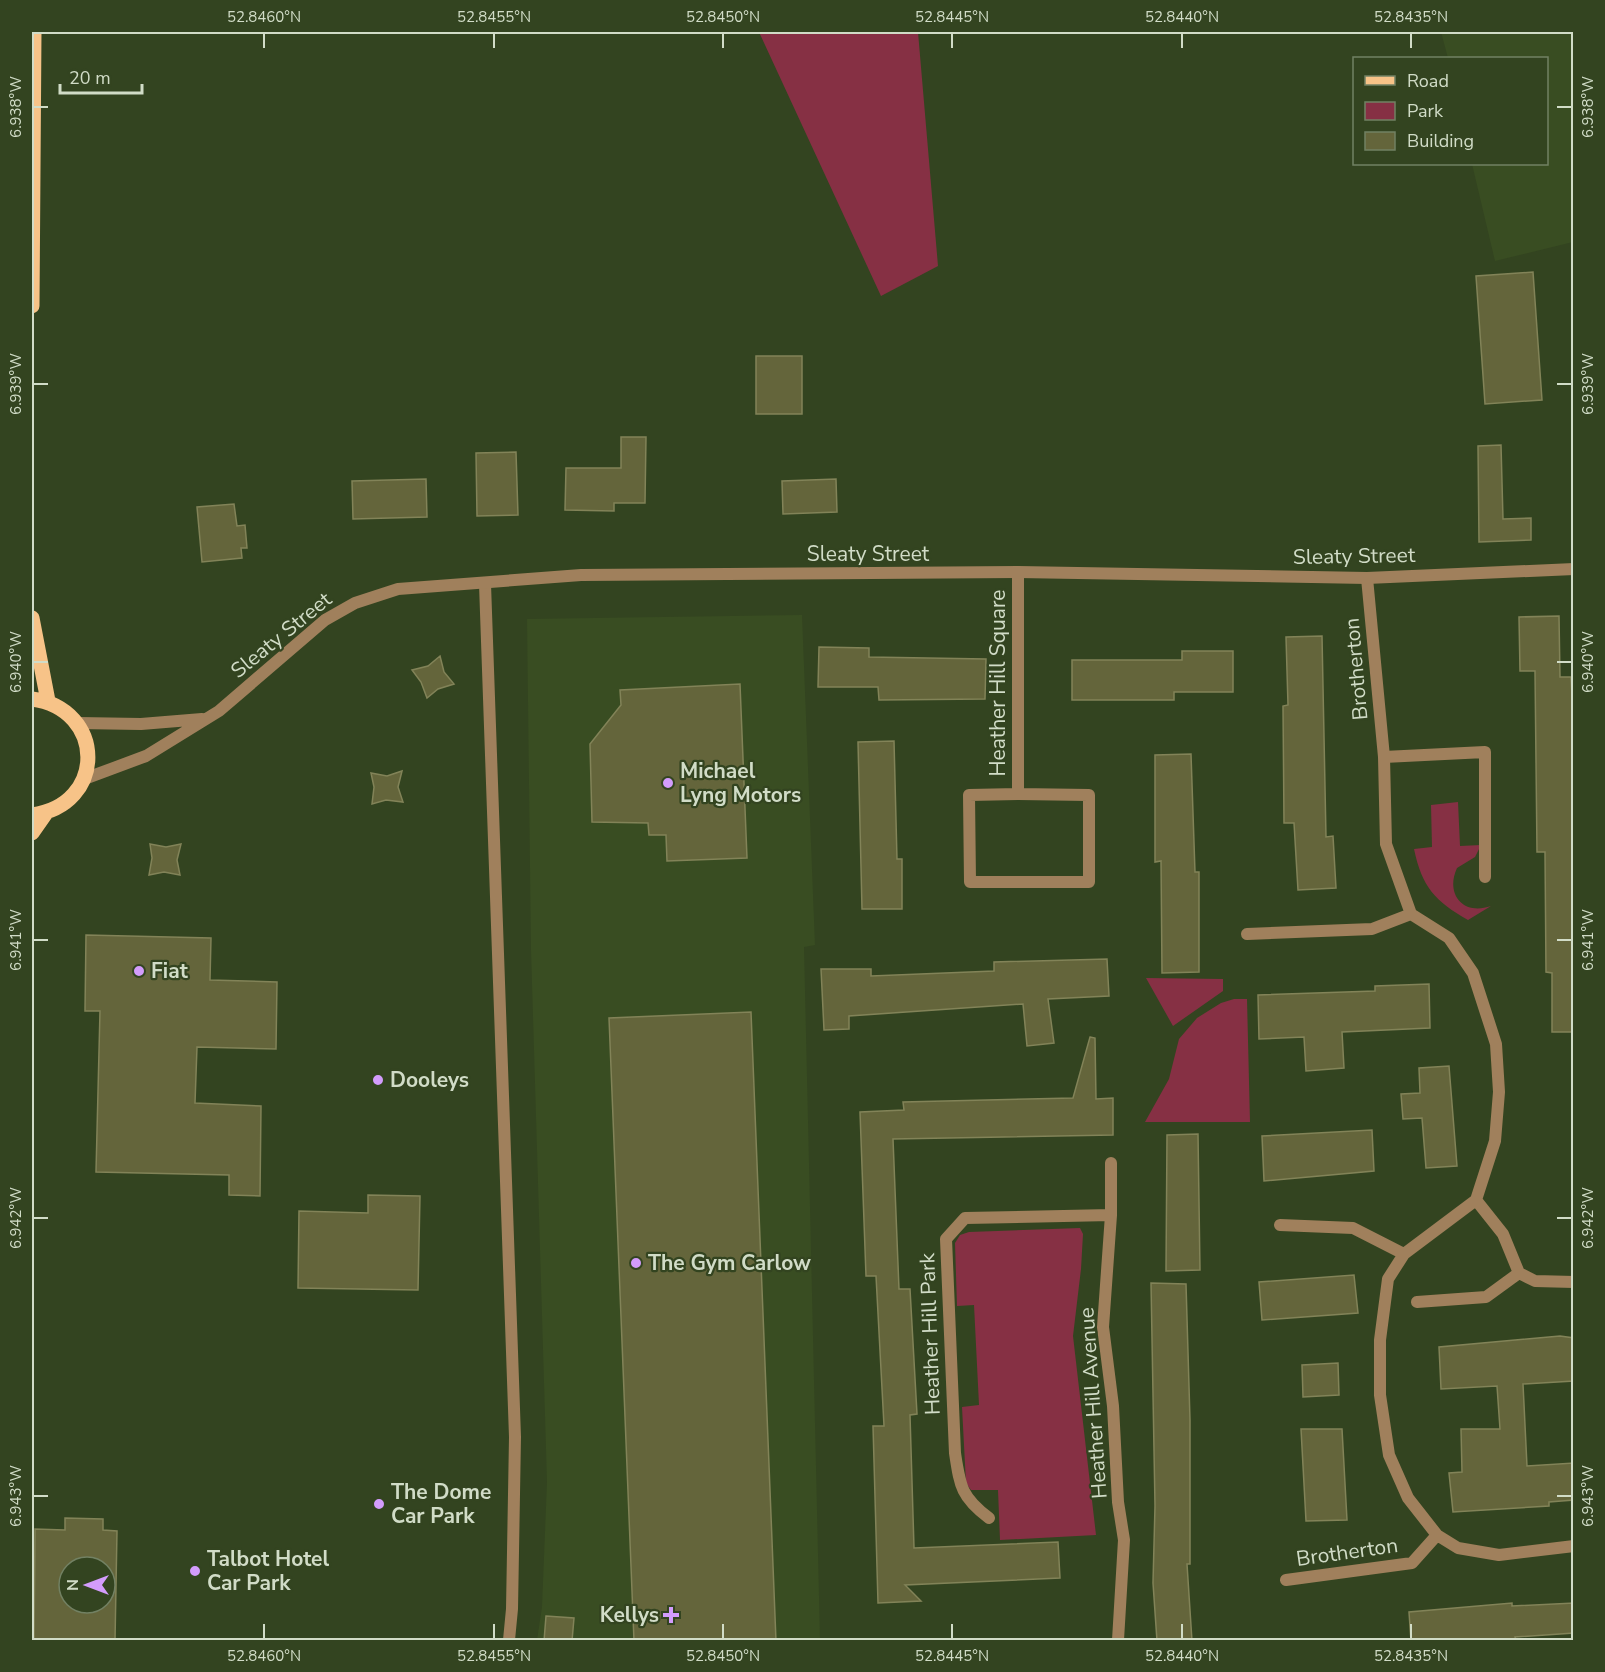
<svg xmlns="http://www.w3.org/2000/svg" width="1605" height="1672" font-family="'Nunito Sans',sans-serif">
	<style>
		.built { fill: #394d22 }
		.green { fill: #863044 }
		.building { fill: #64653b; stroke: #828358; stroke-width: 1.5; fill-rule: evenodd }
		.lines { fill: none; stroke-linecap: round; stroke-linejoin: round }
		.minor { stroke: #a0805c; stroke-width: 12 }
		.tertiary { stroke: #a0805c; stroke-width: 12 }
		.primary { stroke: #f7c388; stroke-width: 15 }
		.ticks { fill: none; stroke: #d1dcc7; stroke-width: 2 }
		.poi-dot { fill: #d39cfc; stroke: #334420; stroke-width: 2 }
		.labels { text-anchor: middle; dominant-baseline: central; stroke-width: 4.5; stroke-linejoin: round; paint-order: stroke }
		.street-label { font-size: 21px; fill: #d1dcc7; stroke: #334420 }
		.poi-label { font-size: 21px; font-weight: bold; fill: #d1dcc7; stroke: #334420; text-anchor: start }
		.neatline { fill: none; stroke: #d1dcc7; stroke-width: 2 }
		.ticks-label { font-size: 15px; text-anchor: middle; fill: #d1dcc7 }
	</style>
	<rect width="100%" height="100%" fill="#334420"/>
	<path class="built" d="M 1441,32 L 1573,32 L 1573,242 L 1495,261 L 1472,164 L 1546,164 L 1546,58 L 1448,58 Z
		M 802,615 L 815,945 L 804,947 L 820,1640 L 537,1640 L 542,1607 L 547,1482 L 531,950 L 527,619 Z"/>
	<path class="green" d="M 759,32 L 918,32 L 938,266 L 881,296 Z
		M 1458,802 L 1460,846 L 1481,845 L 1475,857 L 1457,868 C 1445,894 1463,916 1491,906 L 1468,920 C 1435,901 1422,887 1414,849 L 1432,847 L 1431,805 Z
		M 1146,978 L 1223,979 L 1223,991 L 1173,1026 Z
		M 1234,999 L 1247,999 L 1250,1122 L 1145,1122 L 1169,1079 L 1179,1039 L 1197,1018 L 1221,1003 Z
		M 1080,1228 L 1083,1234 L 1081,1269 L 1073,1336 L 1096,1535 L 1000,1540 L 998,1490 L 971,1490 L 966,1483 L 962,1407 L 979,1405 L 974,1305 L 957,1306 L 955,1243 L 960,1235 L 969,1232 Z"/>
	<path class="building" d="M 1533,272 L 1542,400 L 1485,404 L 1476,276 Z
		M 756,356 L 802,356 L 802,414 L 756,414 Z
		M 621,437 L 646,437 L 645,503 L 614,503 L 614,511 L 565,510 L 566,468 L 621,468 Z
		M 1501,445 L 1503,519 L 1531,518 L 1531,540 L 1479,542 L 1478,446 Z
		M 516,452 L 518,515 L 477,516 L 476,453 Z
		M 426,479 L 427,517 L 353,519 L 352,481 Z
		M 836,479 L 837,512 L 783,514 L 782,481 Z
		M 234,504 L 237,526 L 245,525 L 247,548 L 241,548 L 242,558 L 202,562 L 197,507 Z
		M 1559,616 L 1560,677 L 1571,677 L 1574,736 L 1574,1032 L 1552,1032 L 1552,973 L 1546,972 L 1545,852 L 1537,852 L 1535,671 L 1520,671 L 1519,617 Z
		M 1322,636 L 1326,837 L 1333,836 L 1336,888 L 1298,890 L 1294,823 L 1284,823 L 1283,706 L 1288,705 L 1286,637 Z
		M 819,647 L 869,648 L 869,657 L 986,659 L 985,699 L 879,700 L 878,687 L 818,687 Z
		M 1182,651 L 1233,651 L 1233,692 L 1174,692 L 1174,700 L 1072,700 L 1072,660 L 1182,660 Z
		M 440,656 L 444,672 L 454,684 L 438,689 L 427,698 L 421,682 L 412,670 L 428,666 Z
		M 740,684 L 747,858 L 667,861 L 666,835 L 649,835 L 648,823 L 592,822 L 590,744 L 621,705 L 620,690 Z
		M 894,741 L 897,859 L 902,859 L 902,909 L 862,909 L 858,742 Z
		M 1191,754 L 1195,872 L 1199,872 L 1199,972 L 1162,973 L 1161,861 L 1155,862 L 1155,755 Z
		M 402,771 L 398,787 L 403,802 L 386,800 L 372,804 L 374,787 L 371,773 L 387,776 Z
		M 150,844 L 166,847 L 181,844 L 177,860 L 180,875 L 164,872 L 149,875 L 152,858 Z
		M 86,935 L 211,938 L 210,980 L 277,982 L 276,1049 L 197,1047 L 195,1103 L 261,1106 L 260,1196 L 229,1195 L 229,1175 L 96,1172 L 100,1011 L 85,1011 Z
		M 1107,959 L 1109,996 L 1048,999 L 1054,1043 L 1027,1046 L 1023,1004 L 849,1016 L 849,1029 L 824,1030 L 821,969 L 871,969 L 871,976 L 994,971 L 994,962 Z
		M 1429,984 L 1430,1028 L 1342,1032 L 1344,1068 L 1306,1071 L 1304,1037 L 1259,1039 L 1258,995 L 1375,991 L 1375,986 Z
		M 751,1012 L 776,1641 L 634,1641 L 609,1018 Z
		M 1090,1037 L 1095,1038 L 1096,1099 L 1113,1098 L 1113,1135 L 893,1139 L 899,1289 L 910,1289 L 917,1414 L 910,1415 L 914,1548 L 1058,1542 L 1060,1578 L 905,1585 L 921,1601 L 878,1603 L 873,1426 L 884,1426 L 876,1276 L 866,1276 L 860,1112 L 904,1110 L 903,1102 L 1073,1098 Z
		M 1449,1066 L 1457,1166 L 1426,1168 L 1422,1118 L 1403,1119 L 1401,1094 L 1420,1093 L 1419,1068 Z
		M 1372,1130 L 1374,1171 L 1264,1181 L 1262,1136 Z
		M 1198,1134 L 1200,1270 L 1166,1271 L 1167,1135 Z
		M 368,1195 L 420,1196 L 418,1290 L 298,1288 L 299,1211 L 368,1213 Z
		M 1354,1275 L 1358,1313 L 1262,1320 L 1259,1282 Z
		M 1151,1283 L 1186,1284 L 1190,1420 L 1190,1564 L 1187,1564 L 1192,1641 L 1157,1641 L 1153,1583 L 1155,1506 Z
		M 1560,1336 L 1574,1338 L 1574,1381 L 1523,1384 L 1527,1466 L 1574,1463 L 1574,1500 L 1549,1502 L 1549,1506 L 1453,1512 L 1449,1473 L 1462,1472 L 1461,1429 L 1500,1429 L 1497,1386 L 1441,1389 L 1439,1347 Z
		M 1338,1363 L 1339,1395 L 1303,1397 L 1302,1365 Z
		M 1301,1429 L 1342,1429 L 1347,1520 L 1306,1521 Z
		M 65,1518 L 103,1519 L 103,1530 L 117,1531 L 115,1641 L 34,1641 L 35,1529 L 65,1530 ZM 69,1567 L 105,1567 L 105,1603 L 69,1603 Z
		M 1512,1603 L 1512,1606 L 1574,1603 L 1574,1633 L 1515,1637 L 1516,1641 L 1411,1641 L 1409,1612 Z
		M 546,1616 L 574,1618 L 572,1641 L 544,1641 Z"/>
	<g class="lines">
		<path class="minor" d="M 1018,572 L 1018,794
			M 485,584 L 515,1437 L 512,1609 L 509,1640
			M 1384,757 L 1485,752 L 1485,877
			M 1018,794 L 1089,795 L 1089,882 L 970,882 L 969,795 Z
			M 1247,934 L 1372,929 L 1411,914
			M 1111,1163 L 1111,1215 L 1103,1327 L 1113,1406 L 1118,1502 L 1124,1540 L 1118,1640
			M 1476,1200 L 1503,1234 L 1519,1273 L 1535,1281 L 1574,1282
			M 1280,1225 L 1353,1228 L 1404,1254
			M 1417,1302 L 1486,1297 L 1519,1273
			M 989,1518 C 961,1497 960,1486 955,1453 L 946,1239 L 965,1218 L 1111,1215
			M 1437,1535 L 1458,1548 L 1499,1555 L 1574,1546
			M 1286,1580 L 1412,1563 L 1437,1535 L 1408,1498 L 1389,1455 L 1380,1395 L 1380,1340 L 1388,1279 L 1404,1254 L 1476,1200 L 1495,1141 L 1499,1092 L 1496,1044 L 1473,973 L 1449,938 L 1411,914 L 1386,844 L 1384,757 L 1367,578"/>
		<path class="tertiary" d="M 78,723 L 141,724 L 202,719
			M 84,779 L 146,756 L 219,711 L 325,620 L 355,603 L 398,589 L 581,575 L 1018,572 L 1367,578 L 1574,569"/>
		<path class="primary" d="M 32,306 L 34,32
			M 32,618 L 48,701
			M 32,699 C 106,709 107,805 32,815
			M 32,833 L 46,813"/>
	</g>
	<path class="ticks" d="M 264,33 L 264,48M 494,33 L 494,48M 723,33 L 723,48M 952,33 L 952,48M 1182,33 L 1182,48M 1411,33 L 1411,48M 33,107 L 48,107M 1557,107 L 1572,107M 33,384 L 48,384M 1557,384 L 1572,384M 33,662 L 48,662M 1557,662 L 1572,662M 33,940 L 48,940M 1557,940 L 1572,940M 33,1218 L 48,1218M 1557,1218 L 1572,1218M 33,1496 L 48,1496M 1557,1496 L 1572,1496M 264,1624 L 264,1639M 494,1624 L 494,1639M 723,1624 L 723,1639M 952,1624 L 952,1639M 1182,1624 L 1182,1639M 1411,1624 L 1411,1639"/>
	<g class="poi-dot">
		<circle cx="668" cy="783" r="6"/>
		<circle cx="139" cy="971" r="6"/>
		<circle cx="378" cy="1080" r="6"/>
		<circle cx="636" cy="1263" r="6"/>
		<circle cx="379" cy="1504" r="6"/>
		<circle cx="195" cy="1571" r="6"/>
		<path d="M668 1606h6v6h6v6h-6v6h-6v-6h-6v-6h6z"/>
	</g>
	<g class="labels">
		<g class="street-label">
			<text x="868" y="554">Sleaty Street</text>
			<text transform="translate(1354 556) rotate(-1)">Sleaty Street</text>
			<text transform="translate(281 635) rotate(-39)">Sleaty Street</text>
			<text transform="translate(1356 669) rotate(-95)">Brotherton</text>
			<text transform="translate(998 683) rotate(-90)">Heather Hill Square</text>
			<text transform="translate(930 1334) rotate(-92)">Heather Hill Park</text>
			<text transform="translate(1093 1403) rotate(-94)">Heather Hill Avenue</text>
			<text transform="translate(1347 1552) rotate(-8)">Brotherton</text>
		</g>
		<g class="poi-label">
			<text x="680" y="771">Michael<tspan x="680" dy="24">Lyng Motors</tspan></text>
			<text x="151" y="971">Fiat</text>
			<text x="390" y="1080">Dooleys</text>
			<text x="648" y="1263">The Gym Carlow</text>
			<text x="391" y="1492">The Dome<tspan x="391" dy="24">Car Park</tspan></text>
			<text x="207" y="1559">Talbot Hotel<tspan x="207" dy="24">Car Park</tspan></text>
			<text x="659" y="1615" text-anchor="end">Kellys</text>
		</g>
	</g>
	<rect width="1605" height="1672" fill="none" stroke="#334420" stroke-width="66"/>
	<rect x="1353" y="57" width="195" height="108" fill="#334420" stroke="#728163" stroke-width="1.5"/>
	<rect x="1365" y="76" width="30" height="9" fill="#f7c388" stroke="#728163" stroke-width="1.5"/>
	<text x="1407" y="87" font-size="18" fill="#d1dcc7">Road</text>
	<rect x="1365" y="102" width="30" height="18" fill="#863044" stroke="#728163" stroke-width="1.5"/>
	<text x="1407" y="117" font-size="18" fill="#d1dcc7">Park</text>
	<rect x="1365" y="132" width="30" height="18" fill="#64653b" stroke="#728163" stroke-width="1.5"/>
	<text x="1407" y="147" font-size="18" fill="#d1dcc7">Building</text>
	<g transform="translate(87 1585) rotate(270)"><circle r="28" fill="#334420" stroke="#728163" stroke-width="1.5"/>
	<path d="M0-4.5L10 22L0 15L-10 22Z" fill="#d39cfc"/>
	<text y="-9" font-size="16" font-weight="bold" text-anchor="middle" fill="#d1dcc7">N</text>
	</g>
	<path d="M60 84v9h82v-9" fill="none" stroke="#d1dcc7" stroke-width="3"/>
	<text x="69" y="84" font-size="18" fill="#d1dcc7" stroke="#334420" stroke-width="4.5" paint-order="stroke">20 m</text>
	<rect x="33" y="33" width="1539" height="1606" class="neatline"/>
	<g class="ticks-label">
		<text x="264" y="22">52.8460°N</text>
		<text x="494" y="22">52.8455°N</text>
		<text x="723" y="22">52.8450°N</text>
		<text x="952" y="22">52.8445°N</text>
		<text x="1182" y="22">52.8440°N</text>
		<text x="1411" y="22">52.8435°N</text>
		<text transform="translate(1588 107) rotate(-90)" y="5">6.938°W</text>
		<text transform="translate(16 107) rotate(-90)" y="5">6.938°W</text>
		<text transform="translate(1588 384) rotate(-90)" y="5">6.939°W</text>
		<text transform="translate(16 384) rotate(-90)" y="5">6.939°W</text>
		<text transform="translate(1588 662) rotate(-90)" y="5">6.940°W</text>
		<text transform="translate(16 662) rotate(-90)" y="5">6.940°W</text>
		<text transform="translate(1588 940) rotate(-90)" y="5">6.941°W</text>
		<text transform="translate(16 940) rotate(-90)" y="5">6.941°W</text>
		<text transform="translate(1588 1218) rotate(-90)" y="5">6.942°W</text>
		<text transform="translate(16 1218) rotate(-90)" y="5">6.942°W</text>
		<text transform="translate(1588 1496) rotate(-90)" y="5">6.943°W</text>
		<text transform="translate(16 1496) rotate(-90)" y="5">6.943°W</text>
		<text x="264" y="1661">52.8460°N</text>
		<text x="494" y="1661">52.8455°N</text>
		<text x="723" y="1661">52.8450°N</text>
		<text x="952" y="1661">52.8445°N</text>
		<text x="1182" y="1661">52.8440°N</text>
		<text x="1411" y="1661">52.8435°N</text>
	</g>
</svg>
